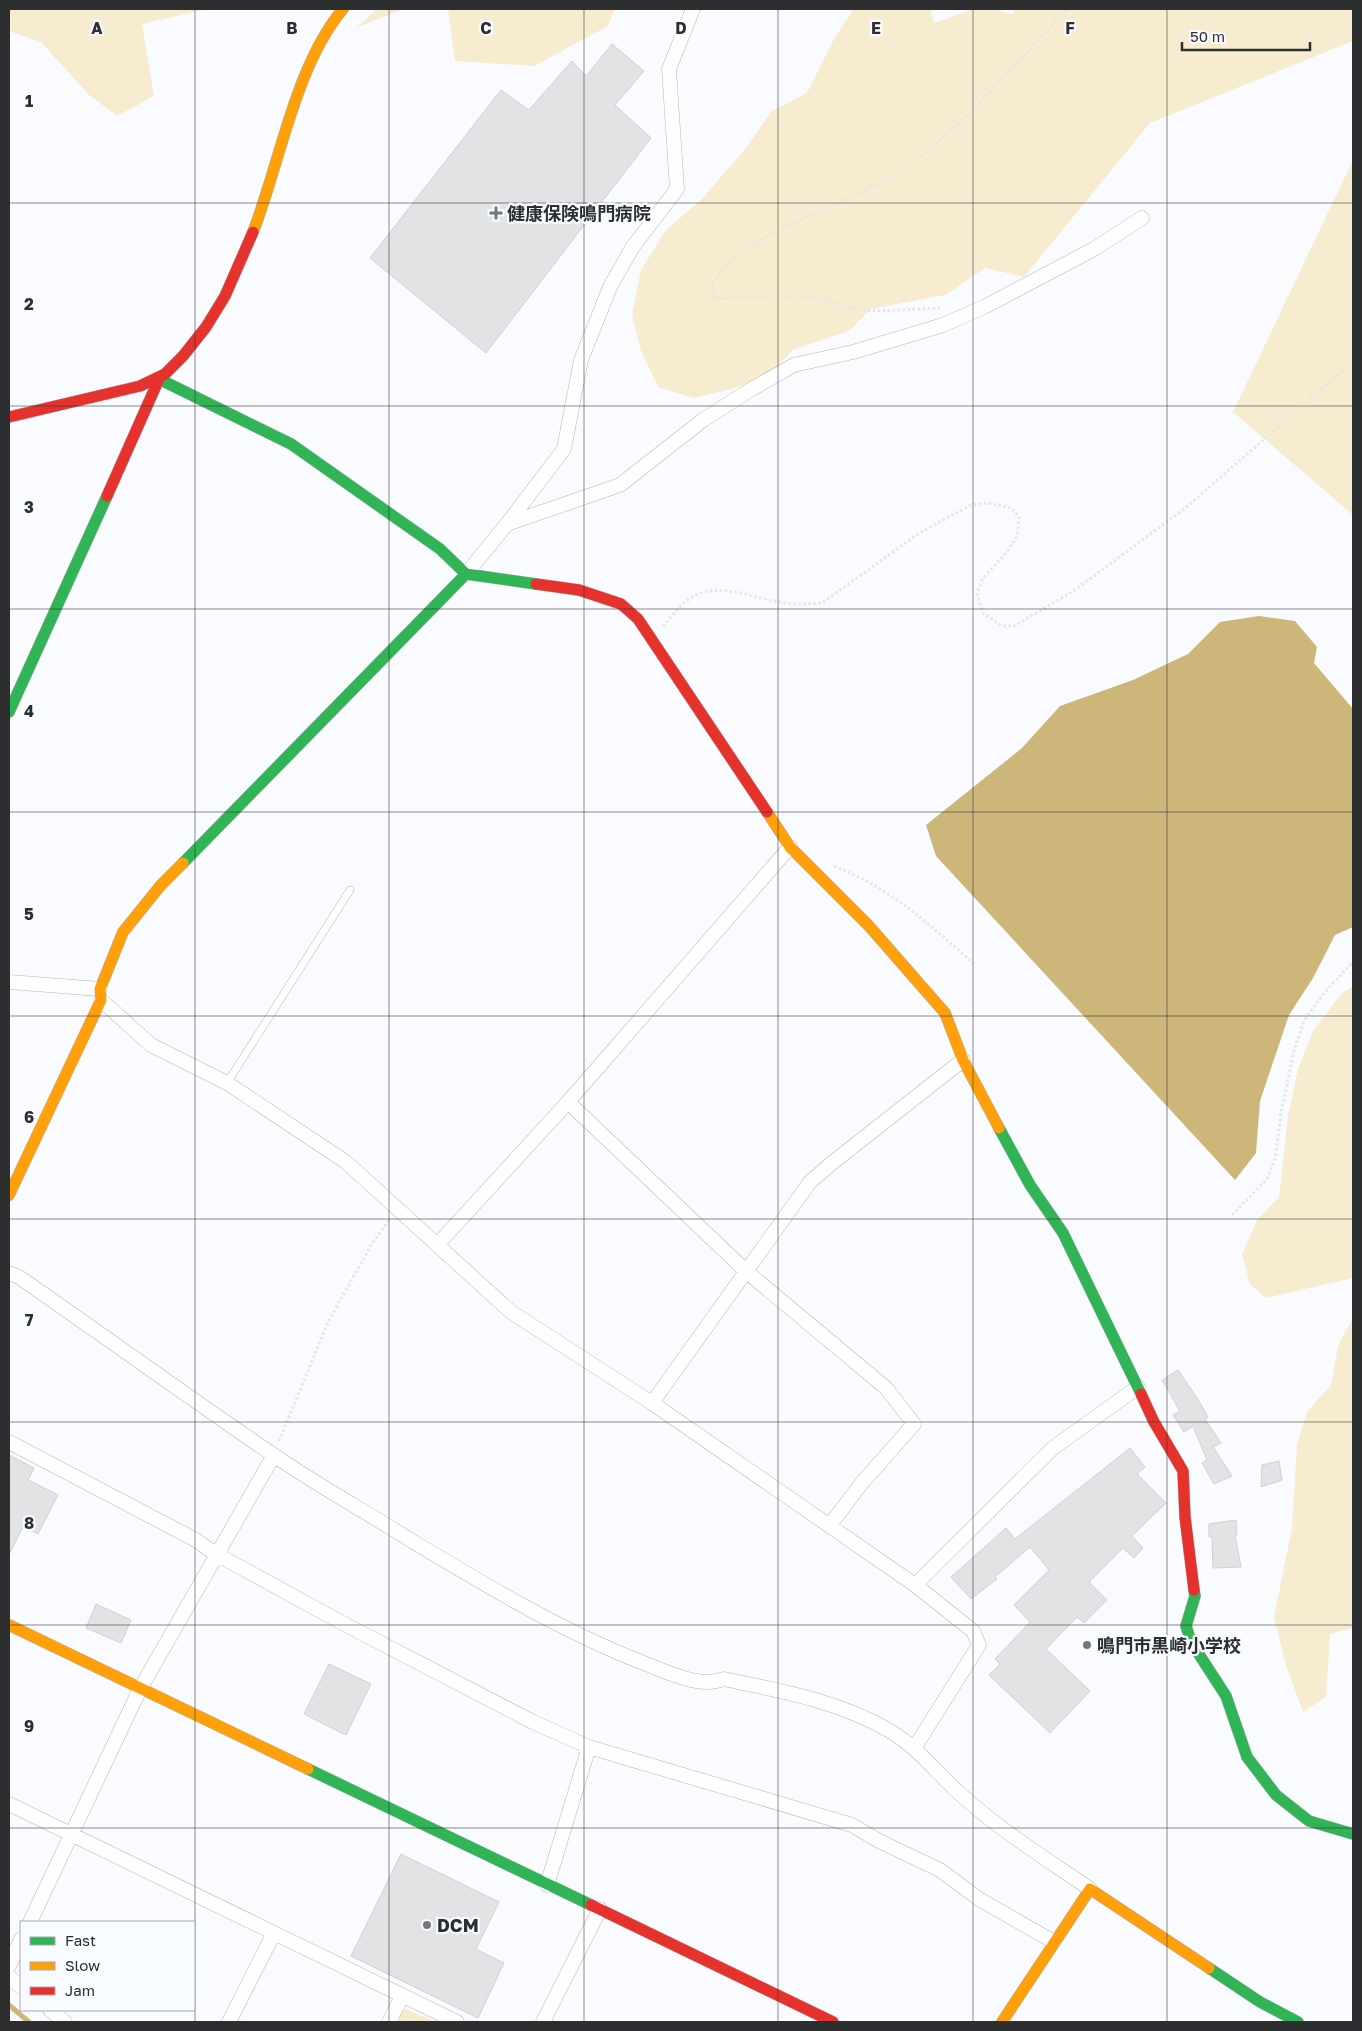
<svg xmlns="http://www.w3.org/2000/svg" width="1362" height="2031" font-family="'Golos Text','Noto Sans JP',sans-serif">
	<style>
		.green { fill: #f7eccf }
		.water { fill: #ccb679 }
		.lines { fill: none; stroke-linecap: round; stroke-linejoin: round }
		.stream { stroke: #ccb679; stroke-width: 5 }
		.building { fill: #e2e3e5; stroke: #cfd1d3 }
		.lane-casing { stroke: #b4b6b8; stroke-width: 8 }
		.street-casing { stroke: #b4b6b8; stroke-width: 15 }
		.fast-casing { stroke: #b4b6b8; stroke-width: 12 }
		.slow-casing { stroke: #b4b6b8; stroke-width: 12 }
		.jam-casing { stroke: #b4b6b8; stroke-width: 12 }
		.path { stroke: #e5e6e6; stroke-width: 3; stroke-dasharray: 2.5 2.5; stroke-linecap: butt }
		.lane { stroke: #fefeff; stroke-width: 7 }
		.street { stroke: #fefeff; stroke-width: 14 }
		.fast { stroke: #30b455; stroke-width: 11 }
		.slow { stroke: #ff9f0a; stroke-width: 11 }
		.jam { stroke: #e5322d; stroke-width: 11 }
		.grid { fill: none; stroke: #2d2e30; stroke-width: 1; stroke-opacity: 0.55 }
		.poi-dot { fill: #747678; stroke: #f8fbff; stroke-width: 2 }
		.labels { text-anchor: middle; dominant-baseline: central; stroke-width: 4.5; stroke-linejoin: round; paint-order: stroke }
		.poi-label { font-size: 18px; font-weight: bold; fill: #2d2e30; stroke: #f8fbff; text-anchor: start }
		.grid-label { font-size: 16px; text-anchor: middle; font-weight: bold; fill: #2d2e30; stroke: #f8fbff; stroke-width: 4.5; stroke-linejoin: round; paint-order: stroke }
	</style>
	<rect width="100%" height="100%" fill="#f9fbfe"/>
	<path class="green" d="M 9,9 L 207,9 L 142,24 L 154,96 L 117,116 L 88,94 L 41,42 L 9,31 Z
		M 377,9 L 403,9 L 356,28 Z
		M 448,9 L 615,9 L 608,26 L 534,66 L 455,61 Z
		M 854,9 L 930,9 L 934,23 L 973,9 L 989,9 L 1014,14 L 1014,9 L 1353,9 L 1353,41 L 1150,123 L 1024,277 L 985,268 L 945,295 L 871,309 L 849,331 L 792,350 L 770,375 L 732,389 L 694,398 L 658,387 L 641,351 L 632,315 L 641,270 L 666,230 L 702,199 L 745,149 L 772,111 L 807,93 L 835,37 Z
		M 1353,160 L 1353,515 L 1233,412 Z
		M 1353,986 L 1353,1278 L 1266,1298 L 1250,1284 L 1242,1254 L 1257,1220 L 1279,1197 L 1288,1116 L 1298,1069 L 1313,1031 L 1341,994 Z
		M 1353,1318 L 1353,1628 L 1330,1634 L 1326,1697 L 1303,1712 L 1286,1665 L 1274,1617 L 1292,1528 L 1297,1444 L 1307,1412 L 1331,1385 L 1338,1346 Z
		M 406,2009 L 436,2022 L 394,2022 L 399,2012 Z"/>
	<path class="water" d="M 1259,616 L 1295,621 L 1317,647 L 1314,663 L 1353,709 L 1353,927 L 1335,935 L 1313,978 L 1289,1015 L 1260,1101 L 1256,1153 L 1235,1180 L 936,856 L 926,825 L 1022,748 L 1060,706 L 1133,680 L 1188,654 L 1220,622 Z"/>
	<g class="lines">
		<path class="stream" d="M 9,2005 L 29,2022"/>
	</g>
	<path class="building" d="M 612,44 L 644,71 L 615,105 L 651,138 L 486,353 L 370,258 L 501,90 L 529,110 L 572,61 L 586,76 Z
		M 1178,1370 L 1199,1401 L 1208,1417 L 1205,1419 L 1221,1443 L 1213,1447 L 1232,1476 L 1214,1484 L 1202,1463 L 1207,1460 L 1193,1426 L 1184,1432 L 1173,1415 L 1180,1411 L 1162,1380 Z
		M 1130,1448 L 1145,1467 L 1137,1474 L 1166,1503 L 1132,1536 L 1143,1548 L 1134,1558 L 1123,1548 L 1089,1582 L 1107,1600 L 1084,1623 L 1077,1617 L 1046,1649 L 1090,1691 L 1050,1733 L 989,1675 L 1000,1664 L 995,1659 L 1030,1622 L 1014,1605 L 1049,1570 L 1030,1547 L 995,1577 L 997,1579 L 971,1599 L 951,1577 L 1006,1528 L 1015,1539 Z
		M 9,1455 L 34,1468 L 28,1480 L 58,1495 L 38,1534 L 23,1527 L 9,1555 Z
		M 1279,1461 L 1282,1480 L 1261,1487 L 1262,1465 Z
		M 1236,1520 L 1237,1535 L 1235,1535 L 1241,1567 L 1213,1568 L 1212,1537 L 1209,1537 L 1209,1524 Z
		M 96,1604 L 131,1620 L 121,1643 L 86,1628 Z
		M 329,1664 L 371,1684 L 346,1735 L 304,1714 Z
		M 401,1854 L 499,1902 L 476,1949 L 504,1963 L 478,2018 L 351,1956 Z"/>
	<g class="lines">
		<defs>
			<path id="lane" d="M 227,1083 L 350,890"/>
			<path id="street" d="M 507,524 L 564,449 L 581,360 L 610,287 L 632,248 L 677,189 L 669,69 L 693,9
				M 466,574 L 507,524 L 620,485 L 703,420 L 750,390 L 794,365 L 853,352 L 943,325 L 986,306 L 1094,249 L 1142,218
				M 9,982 L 100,989
				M 101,1000 L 151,1045 L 227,1083 L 346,1162 L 511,1312 L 652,1403 L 915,1585 L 973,1631 L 979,1645 L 915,1747
				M 568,1102 L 747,1272 L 886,1388 L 914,1424 L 861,1484 L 830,1525
				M 438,1244 L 568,1102 L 790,847
				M 9,1273 L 19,1277 C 104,1336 187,1396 272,1454 C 317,1485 366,1512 412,1541 C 487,1586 560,1630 641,1662 C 666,1671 698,1689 724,1679 C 781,1691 839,1701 890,1731 C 917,1747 935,1771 958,1792 C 998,1829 1045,1858 1090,1889
				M 652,1403 L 810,1182 L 832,1163 L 963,1060
				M 9,1442 L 194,1539 L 216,1554 L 348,1626 L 533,1722 L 589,1747 L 852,1825 L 879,1841 L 940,1870 L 979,1899 L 1054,1942
				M 915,1585 L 1053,1448 L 1138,1387
				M 9,1804 L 457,2022
				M 547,1885 L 589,1747
				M 30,1922 L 140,1689 L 274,1455
				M 9,1966 L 21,1939
				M 9,1977 L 21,1987
				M 50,2010 L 65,2022
				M 229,2022 L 274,1933
				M 389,2022 L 402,1996
				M 543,2022 L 600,1909"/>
			<path id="fast" d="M 159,379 L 291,444 L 440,549 L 466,574 L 536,584
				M 9,712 L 107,496
				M 183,863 L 466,574
				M 999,1128 L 1030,1185 L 1063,1233 L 1141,1394
				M 1194,1590 L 1195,1596 L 1186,1626 L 1191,1642 L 1226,1696 L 1247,1757 L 1276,1795 L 1309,1821 L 1353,1834
				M 308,1769 L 591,1905
				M 1209,1968 L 1260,2002 L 1298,2022"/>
			<path id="slow" d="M 253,232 C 280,163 295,66 343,9
				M 767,812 L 790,847 L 869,926 L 945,1013 L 963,1060 L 999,1128
				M 9,1195 L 101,1000 L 100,989 L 123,932 L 161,885 L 183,863
				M 9,1625 L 308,1769
				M 1002,2022 L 1090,1889 L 1209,1968"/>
			<path id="jam" d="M 9,417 L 140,386 L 165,374 L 183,356 L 206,327 L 225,296 L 253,232
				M 107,496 L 159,379
				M 536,584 L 579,590 L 621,604 L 638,619 L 767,812
				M 1141,1394 L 1154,1422 L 1183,1471 L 1185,1517 L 1194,1590
				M 591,1905 L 833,2022"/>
		</defs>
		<use href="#lane" class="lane-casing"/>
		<use href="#street" class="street-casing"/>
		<use href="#fast" class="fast-casing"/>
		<use href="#slow" class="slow-casing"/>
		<use href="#jam" class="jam-casing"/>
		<path class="path" d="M 940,308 L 877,311 L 850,308 L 814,297 L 771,296 L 713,299 L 712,284 C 718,277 724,267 731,261 C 780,220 845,206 898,172 C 965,128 1012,64 1068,9
			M 663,626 C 673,615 682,601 696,595 C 721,583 754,598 779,602 C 793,605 808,604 822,603 L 921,532 L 971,505 L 987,503 L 1012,508 L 1019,517 L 1017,537 L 1006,553 L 983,578 L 977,593 L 983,613 L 1002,626 L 1014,626 L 1072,592 L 1184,509 L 1353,362
			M 834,866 C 892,889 929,924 974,964
			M 1232,1215 L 1267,1179 L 1275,1159 L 1281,1113 L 1294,1050 L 1304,1021 L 1324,993 L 1353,962
			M 279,1441 L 329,1320 L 373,1242 L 390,1219"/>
		<use href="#lane" class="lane"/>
		<use href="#street" class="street"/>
		<use href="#fast" class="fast"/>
		<use href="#slow" class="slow"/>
		<use href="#jam" class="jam"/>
	</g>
	<path class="grid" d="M 195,9 L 195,2022M 389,9 L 389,2022M 584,9 L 584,2022M 778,9 L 778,2022M 973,9 L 973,2022M 1167,9 L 1167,2022M 9,203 L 1353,203M 9,406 L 1353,406M 9,609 L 1353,609M 9,812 L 1353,812M 9,1016 L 1353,1016M 9,1219 L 1353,1219M 9,1422 L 1353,1422M 9,1625 L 1353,1625M 9,1828 L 1353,1828"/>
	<g class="poi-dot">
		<path d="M493.5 205.5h5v5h5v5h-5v5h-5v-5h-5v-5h5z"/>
		<circle cx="1087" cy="1645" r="5"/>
		<circle cx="427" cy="1925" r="5"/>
	</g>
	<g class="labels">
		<g class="poi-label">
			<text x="507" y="213">健康保険鳴門病院</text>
			<text x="1097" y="1645">鳴門市黒崎小学校</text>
			<text x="437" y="1925">DCM</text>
		</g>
	</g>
	<g class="grid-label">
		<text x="97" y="34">A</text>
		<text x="292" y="34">B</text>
		<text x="486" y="34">C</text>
		<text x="681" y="34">D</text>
		<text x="876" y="34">E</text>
		<text x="1070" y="34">F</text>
		<text x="29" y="107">1</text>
		<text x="29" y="310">2</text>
		<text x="29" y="513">3</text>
		<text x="29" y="717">4</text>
		<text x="29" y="920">5</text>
		<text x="29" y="1123">6</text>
		<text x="29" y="1326">7</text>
		<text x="29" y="1529">8</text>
		<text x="29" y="1732">9</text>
	</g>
	<rect width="1362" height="2031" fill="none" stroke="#2d2e30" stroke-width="20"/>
	<rect x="20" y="1921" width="175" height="90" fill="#f8fbff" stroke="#a7a9ac"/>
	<rect x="30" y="1937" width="25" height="8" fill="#30b455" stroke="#a7a9ac"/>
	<text x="65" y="1946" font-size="15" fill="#2d2e30">Fast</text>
	<rect x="30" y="1962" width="25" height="8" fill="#ff9f0a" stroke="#a7a9ac"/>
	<text x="65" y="1971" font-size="15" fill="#2d2e30">Slow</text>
	<rect x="30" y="1987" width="25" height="8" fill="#e5322d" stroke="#a7a9ac"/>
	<text x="65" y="1996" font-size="15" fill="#2d2e30">Jam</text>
	<path d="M1182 42v8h128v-8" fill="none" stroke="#2d2e30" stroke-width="2.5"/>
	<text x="1190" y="42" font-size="15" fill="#2d2e30" stroke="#f8fbff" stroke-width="4" paint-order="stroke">50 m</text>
</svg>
